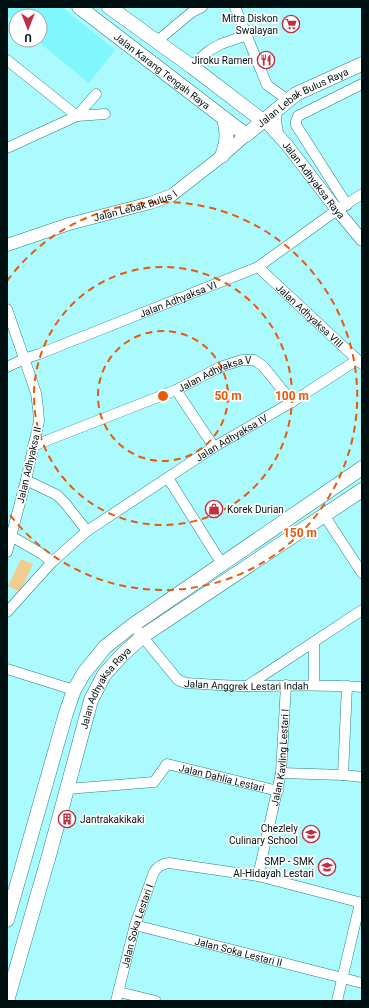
<svg xmlns="http://www.w3.org/2000/svg" width="369" height="1008" font-family="Roboto,sans-serif">
	<style>
		.built { fill: #80f7fd }
		.garden { fill: #f2cc8e }
		.lines { fill: none; stroke-linecap: round; stroke-linejoin: round }
		.minor-casing { stroke: #2b7e82; stroke-width: 11 }
		.tertiary-casing { stroke: #2b7e82; stroke-width: 13 }
		.secondary-casing { stroke: #2b7e82; stroke-width: 15 }
		.minor { stroke: #fff; stroke-width: 10 }
		.tertiary { stroke: #fff; stroke-width: 12 }
		.secondary { stroke: #fff; stroke-width: 14 }
		.ring { fill: none; stroke: #e8590c; stroke-width: 2; stroke-dasharray: 7 5 }
		.labels { text-anchor: middle; dominant-baseline: central; stroke-width: 3.5; stroke-linejoin: round; paint-order: stroke }
		.poi-label { font-size: 10px; fill: #000f10; stroke: #fff; text-anchor: end }
		.street-label { font-size: 10px; fill: #000f10; stroke: #fff }
		.centre { fill: #e8590c; stroke: #fff; stroke-width: 2 }
		.ring-label { font-size: 12px; text-anchor: middle; font-weight: bold; fill: #e8590c; stroke: #fff; stroke-width: 3.5; stroke-linejoin: round; paint-order: stroke }
	</style>
	<rect width="100%" height="100%" fill="#aafafe"/>
	<path class="built" d="M 7,7 L 62,7 L 115,50 L 89,83 L 36,40 L 40,40 L 40,16 L 16,16 L 16,23 L 7,16 Z"/>
	<path class="garden" d="M 21,559 L 33,564 L 20,592 L 8,586 Z"/>
	<g class="lines">
		<defs>
			<g id="minor">
				<path d="M 235,7 L 267,85 L 288,100"/>
				<path d="M 156,42 L 192,12 L 202,7"/>
				<path d="M 7,60 L 77,116"/>
				<path d="M 191,66 L 210,50 L 221,44 L 247,35"/>
				<path d="M 77,116 L 96,94"/>
				<path d="M 7,148 L 77,116 L 105,114"/>
				<path d="M 347,205 L 296,125 L 296,121 L 298,116 L 362,84"/>
				<path id="s1" d="M 258,267 L 362,364"/>
				<path d="M 7,309 L 36,393 L 38,408 L 39,421 L 26,480 L 7,552"/>
				<path id="s2" d="M 7,367 L 24,359 L 39,354 L 258,267 L 330,215 L 362,194"/>
				<path d="M 176,390 L 214,447"/>
				<path id="s3" d="M 33,446 L 176,390 L 220,367 L 242,360 L 254,360 L 263,366 L 292,402"/>
				<path d="M 168,478 L 222,564"/>
				<path d="M 26,480 L 57,495 L 65,503 L 87,531"/>
				<path d="M 324,515 L 362,573"/>
				<path d="M 11,536 L 42,554 L 52,562"/>
				<path id="s4" d="M 7,612 L 52,562 L 87,531 L 214,447 L 292,402 L 357,360"/>
				<path id="s5" d="M 133,625 L 178,680 L 186,683 C 206,684 227,686 247,686 C 286,686 324,684 362,687"/>
				<path d="M 314,642 L 314,685"/>
				<path d="M 7,669 L 74,690"/>
				<path d="M 247,686 L 362,610"/>
				<path d="M 281,773 L 343,775 L 362,777"/>
				<path d="M 343,775 L 347,686"/>
				<path id="s6" d="M 67,789 L 154,782 L 167,764 L 278,791"/>
				<path id="s7" d="M 258,876 L 281,773 L 286,685"/>
				<path id="s8" d="M 135,925 L 362,983"/>
				<path d="M 119,992 L 156,1001"/>
				<path id="s9" d="M 116,1001 L 135,925 L 154,872 C 158,866 162,864 169,863 L 258,876 L 362,903"/>
				<path d="M 337,1001 L 360,903"/>
			</g>
			<g id="tertiary">
				<path id="s10" d="M 269,125 L 287,145 L 337,210 L 362,240"/>
				<path id="s11" d="M 7,245 L 69,224 L 150,203 L 172,195 L 222,156 L 246,135"/>
			</g>
			<g id="secondary">
				<path id="s12" d="M 79,7 L 246,135 L 296,94 L 362,64"/>
				<path d="M 109,7 L 191,66 L 263,121"/>
				<path d="M 275,111 L 274,122 L 276,132"/>
				<path d="M 222,156 C 227,142 228,134 224,119"/>
				<path d="M 7,920 L 66,713 L 74,690 L 84,673 L 105,647 L 133,625 L 362,468"/>
				<path id="s13" d="M 7,1001 L 50,852 L 91,700 L 104,675 L 121,656 L 143,636 L 362,490"/>
			</g>
		</defs>
		<use href="#minor" class="minor-casing"/>
		<use href="#tertiary" class="tertiary-casing"/>
		<use href="#secondary" class="secondary-casing"/>
		<use href="#minor" class="minor"/>
		<use href="#tertiary" class="tertiary"/>
		<use href="#secondary" class="secondary"/>
	</g>
	<g class="ring">
		<circle cx="163" cy="396" r="65"/>
		<circle cx="163" cy="396" r="129"/>
		<path d="M7 281A194 194 0 1 1 7 511"/>
	</g>
	<defs>
		<symbol id="supermarket-ring" viewBox="-11 -11 22 22"><circle r="9.5" fill="#fff" stroke="#c02f41" stroke-width="1.5"/><path d="M-6-5.5h2.5l.6 2H6L4.5 2H-2.5L-4.4-4H-6ZM-1.5 3.2a1.3 1.3 0 1 0 .1 0ZM3 3.2a1.3 1.3 0 1 0 .1 0Z" fill="#c02f41"/></symbol>
		<symbol id="restaurant-ring" viewBox="-11 -11 22 22"><circle r="9.5" fill="#fff" stroke="#c02f41" stroke-width="1.5"/><path d="M-5-6h1v4h1v-4h1v4h1v-4h1v5L-1.5 .5V6h-2V.5L-5-1ZM5-6V6H3V1.5H1.5Q1.5-4 5-6Z" fill="#c02f41"/></symbol>
		<symbol id="shop-ring" viewBox="-11 -11 22 22"><circle r="9.5" fill="#fff" stroke="#c02f41" stroke-width="1.5"/><path d="M-5-2.5h2.3a2.7 3.5 0 0 1 5.4 0H5L5.5 6h-11ZM-1.5-2.5h3a1.5 2.3 0 0 0-3 0Z" fill="#c02f41"/></symbol>
		<symbol id="building-ring" viewBox="-11 -11 22 22"><circle r="9.5" fill="#fff" stroke="#c02f41" stroke-width="1.5"/><path d="M-4-6H4V6H1V3H-1V6H-4ZM-2.5-4.3h1.7v1.8h-1.7ZM.8-4.3h1.7v1.8H.8ZM-2.5-1h1.7V.8h-1.7ZM.8-1h1.7V.8H.8Z" fill="#c02f41"/></symbol>
		<symbol id="university-ring" viewBox="-11 -11 22 22"><circle r="9.5" fill="#fff" stroke="#c02f41" stroke-width="1.5"/><path d="M0-5L7-2L0 1L-7-2ZM-4 1L0 2.5L4 1V4Q0 6-4 4Z" fill="#c02f41"/></symbol>
		<symbol id="school-ring" viewBox="-11 -11 22 22"><circle r="9.5" fill="#fff" stroke="#c02f41" stroke-width="1.5"/><path d="M0-5L7-2L0 1L-7-2ZM-4 1L0 2.5L4 1V4Q0 6-4 4Z" fill="#c02f41"/></symbol>
	</defs>
	<g fill-rule="evenodd">
		<use href="#supermarket-ring" x="281" y="14" width="20" height="20"/>
		<use href="#restaurant-ring" x="256" y="50" width="20" height="20"/>
		<use href="#shop-ring" x="204" y="499" width="20" height="20"/>
		<use href="#building-ring" x="57" y="809" width="20" height="20"/>
		<use href="#university-ring" x="301" y="824" width="20" height="20"/>
		<use href="#school-ring" x="317" y="857" width="20" height="20"/>
	</g>
	<g class="labels">
		<g class="poi-label">
			<text x="278" y="18">Mitra Diskon<tspan x="278" dy="12">Swalayan</tspan></text>
			<text x="253" y="60">Jiroku Ramen</text>
			<text x="227" y="509" text-anchor="start">Korek Durian</text>
			<text x="80" y="819" text-anchor="start">Jantrakakikaki</text>
			<text x="298" y="828">Chezlely<tspan x="298" dy="12">Culinary School</tspan></text>
			<text x="314" y="861">SMP - SMK<tspan x="314" dy="12">Al-Hidayah Lestari</tspan></text>
		</g>
		<g class="street-label">
			<text stroke="none"><textPath href="#s12" startOffset="105">Jalan Karang Tengah Raya</textPath></text>
			<text stroke="none"><textPath href="#s12" startOffset="279">Jalan Lebak Bulus Raya</textPath></text>
			<text stroke="none"><textPath href="#s10" startOffset="71">Jalan Adhyaksa Raya</textPath></text>
			<text stroke="none"><textPath href="#s11" startOffset="134">Jalan Lebak Bulus I</textPath></text>
			<text stroke="none"><textPath href="#s2" startOffset="184">Jalan Adhyaksa VI</textPath></text>
			<text stroke="none"><textPath href="#s1" startOffset="71">Jalan Adhyaksa VIII</textPath></text>
			<text stroke="none"><textPath href="#s3" startOffset="196">Jalan Adhyaksa V</textPath></text>
			<text stroke="none"><textPath href="#s4" startOffset="286">Jalan Adhyaksa IV</textPath></text>
			<text transform="translate(29 465) rotate(-77)">Jalan Adhyaksa II</text>
			<text stroke="none"><textPath href="#s5" startOffset="140">Jalan Anggrek Lestari Indah</textPath></text>
			<text stroke="none"><textPath href="#s13" startOffset="330">Jalan Adhyaksa Raya</textPath></text>
			<text stroke="none"><textPath href="#s7" startOffset="121">Jalan Kavling Lestari I</textPath></text>
			<text stroke="none"><textPath href="#s6" startOffset="166">Jalan Dahlia Lestari</textPath></text>
			<text stroke="none"><textPath href="#s9" startOffset="78">Jalan Soka Lestari I</textPath></text>
			<text stroke="none"><textPath href="#s8" startOffset="107">Jalan Soka Lestari II</textPath></text>
		</g>
	</g>
	<circle cx="163" cy="396" r="6" class="centre"/>
	<g class="ring-label">
		<text x="228" y="400">50 m</text>
		<text x="292" y="400">100 m</text>
		<text x="300" y="537">150 m</text>
	</g>
	<rect width="369" height="1008" fill="none" stroke="#000f10" stroke-width="16"/>
	<g transform="translate(28 28) rotate(180)"><circle r="19" fill="#ffffff" stroke="#999f9f"/>
	<path d="M0-3L7 15L0 10L-7 15Z" fill="#c02f41"/>
	<text y="-6" font-size="11" font-weight="bold" text-anchor="middle" fill="#000f10">U</text>
	</g>
</svg>
